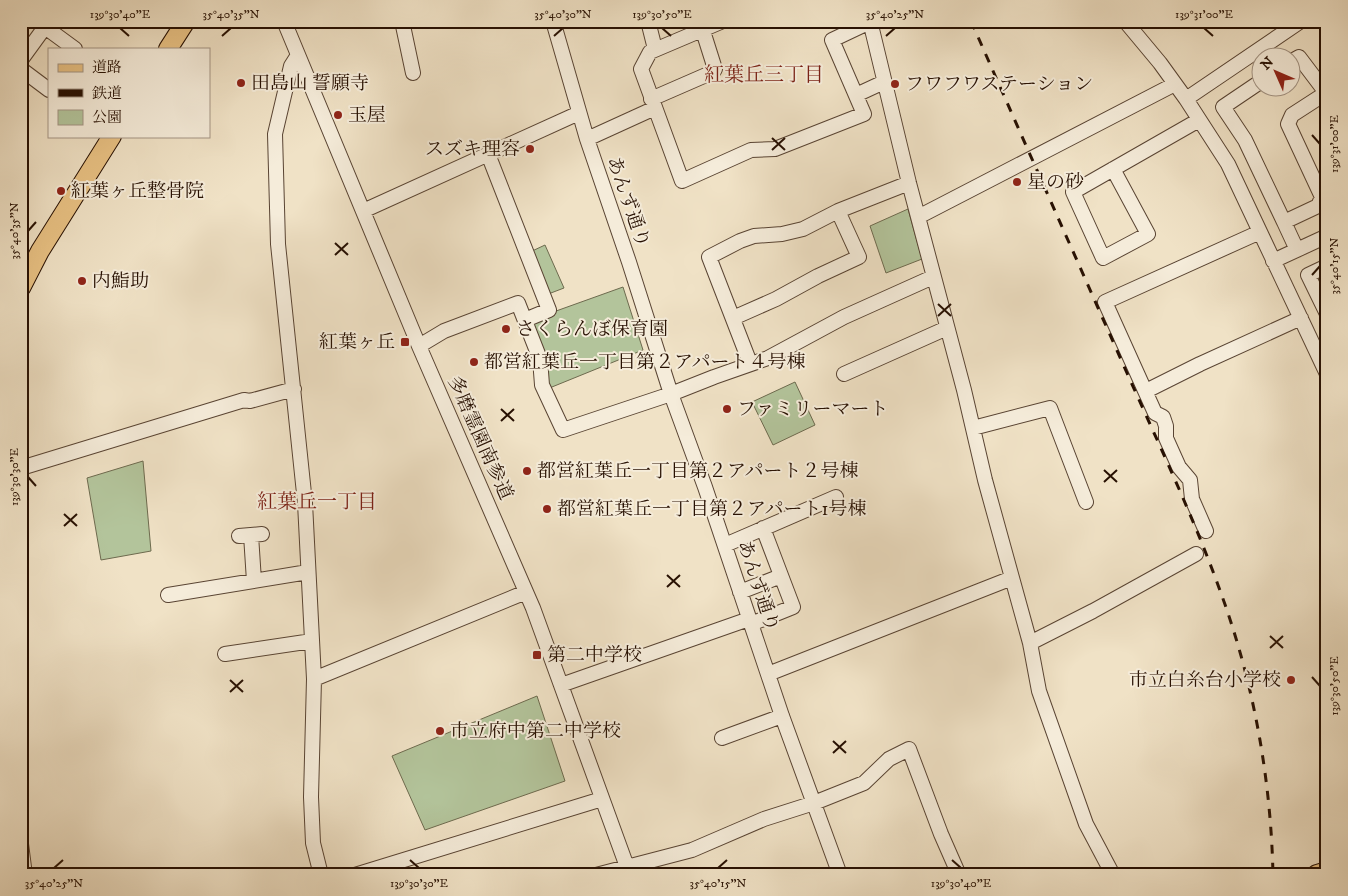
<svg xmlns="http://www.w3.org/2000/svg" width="1348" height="896" font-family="'IM FELL DW Pica','Noto Serif JP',serif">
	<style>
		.green { fill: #b3c49b; stroke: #6d6a4e }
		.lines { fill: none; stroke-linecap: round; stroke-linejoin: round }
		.minor-casing { stroke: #594433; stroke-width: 16 }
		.major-casing { stroke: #271002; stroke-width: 20 }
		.highway-casing { stroke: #271002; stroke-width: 22 }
		.minor { stroke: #f5ecda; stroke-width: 14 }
		.major { stroke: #e8c183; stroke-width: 18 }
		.highway { stroke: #e8c183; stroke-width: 20 }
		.rail { stroke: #271002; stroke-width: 3; stroke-dasharray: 9 9; stroke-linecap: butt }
		.ticks { fill: none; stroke: #271002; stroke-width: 2 }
		.poi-dot { fill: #8f2418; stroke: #f5ecda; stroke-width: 2 }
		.labels { text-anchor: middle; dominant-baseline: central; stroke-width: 4; stroke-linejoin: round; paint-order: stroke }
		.poi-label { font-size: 19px; fill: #271002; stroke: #f5ecda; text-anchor: start }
		.street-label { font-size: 19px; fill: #271002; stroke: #f5ecda }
		.neighbourhood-label { font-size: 20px; fill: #7a1f14; stroke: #f5ecda }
		.neatline { fill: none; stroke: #271002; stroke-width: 2 }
		.ticks-label { font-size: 12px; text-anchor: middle; fill: #271002 }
	</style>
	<rect width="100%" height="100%" fill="#f0e2c6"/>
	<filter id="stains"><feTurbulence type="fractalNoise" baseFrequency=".004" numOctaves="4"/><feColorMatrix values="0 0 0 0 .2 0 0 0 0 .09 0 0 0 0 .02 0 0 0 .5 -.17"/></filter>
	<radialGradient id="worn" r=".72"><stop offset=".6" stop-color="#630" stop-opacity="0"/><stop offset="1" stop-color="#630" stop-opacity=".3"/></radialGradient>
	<path class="green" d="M 908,209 L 922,259 L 886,273 L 870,226 Z
		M 545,245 L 564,288 L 543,296 L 530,252 Z
		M 623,287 L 643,350 L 547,389 L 531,320 Z
		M 795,382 L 815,425 L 773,445 L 752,402 Z
		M 143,461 L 151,551 L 101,560 L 87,478 Z
		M 537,696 L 565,781 L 425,830 L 392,756 Z"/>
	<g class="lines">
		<defs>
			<path id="minor" d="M 284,21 L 419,346 L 533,608 L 630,875
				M 402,21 L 413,73
				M 553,21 L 587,139 L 629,262 L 671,394 L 705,487 L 782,716 L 840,875
				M 648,21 L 655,49
				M 723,21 L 650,52 L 641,69 L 682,181 L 751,150 L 775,149 L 864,114 L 832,40 L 870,22
				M 870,21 L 909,183 L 964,390 L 985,480 L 1030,643 L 1039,691 L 1086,824 L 1113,875
				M 1125,21 L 1160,63 L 1186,99 L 1228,164 L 1327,374
				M 298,55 L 291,66 L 275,134 L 278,244 L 305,503 L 314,679 L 311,797 L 313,843 L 321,875
				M 21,60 L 45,27 L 75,49
				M 1290,62 L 1299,57 L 1327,94
				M 21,69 L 49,90
				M 1260,82 L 1223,107 L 1245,140 L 1284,222
				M 856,95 L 884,82
				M 651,99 L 713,72 L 715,69 L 703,31
				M 1186,99 L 1301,21
				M 587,139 L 655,108
				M 488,154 L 549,310 L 525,320
				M 1113,169 L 1148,234 L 1103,258 L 1073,192 L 1199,120
				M 363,211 L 579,113
				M 918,217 L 1175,84
				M 1297,250 L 1284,222 L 1318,206 L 1322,197 L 1288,124 L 1292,115 L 1326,93
				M 1273,261 L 1327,236
				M 1327,266 L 1308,275 L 1327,314
				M 733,318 L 776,299 L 818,276 L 859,257 L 838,211
				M 419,346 L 444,331 L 518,303 L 540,359 L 542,385 L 563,430 L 671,394 L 714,377 L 768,358 L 844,317 L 933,277
				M 750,363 L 709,257 L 740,241 L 754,236 L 782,234 L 803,229 L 838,211 L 909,183
				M 844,374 L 947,328
				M 1146,391 L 1200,364 L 1301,318
				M 973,428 L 1050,408 L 1086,502
				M 21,468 L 244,400 L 250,401 L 294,389
				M 1206,531 L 1192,499 L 1190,480 L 1179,467 L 1166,438 L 1166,426 L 1163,417 L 1155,413 L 1105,302 L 1260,232
				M 251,535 L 254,581
				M 239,536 L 262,534
				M 725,545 L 836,497
				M 740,592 L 781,576
				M 168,595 L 308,572
				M 751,624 L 793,607 L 763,528
				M 1030,643 L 1093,611 L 1196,554
				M 225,654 L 312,641
				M 768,674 L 1012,578
				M 314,679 L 526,592
				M 561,685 L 749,619
				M 722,738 L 782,716
				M 21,844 L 25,875
				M 355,875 L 602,799
				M 596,875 L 692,850 L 764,819 L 814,803 L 864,783 L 889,759 L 909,749 L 941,834 L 959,875"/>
			<path id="major" d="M 168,49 L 186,21
				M 21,288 L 40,251 L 112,136"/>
			<path id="highway" d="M 1317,875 L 1327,872"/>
		</defs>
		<use href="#minor" class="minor-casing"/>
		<use href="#major" class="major-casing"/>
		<use href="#highway" class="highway-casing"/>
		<use href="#minor" class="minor"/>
		<use href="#major" class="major"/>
		<use href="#highway" class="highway"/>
		<path class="rail" d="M 971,21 C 1023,139 1075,256 1127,373 C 1160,447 1195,520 1222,596 C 1254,685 1271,780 1273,875"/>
	</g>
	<path class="ticks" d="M 120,28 L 129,36M 662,28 L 671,36M 1204,28 L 1213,36M 222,36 L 231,28M 554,36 L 563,28M 886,36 L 895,28M 1312,135 L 1320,144M 772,138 L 785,150M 772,150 L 785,138M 28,231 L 36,222M 335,243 L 348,255M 335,255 L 348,243M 1312,275 L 1320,266M 938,304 L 951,316M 938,316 L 951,304M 501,409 L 514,421M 501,421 L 514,409M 1104,470 L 1117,482M 28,477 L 36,486M 1104,482 L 1117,470M 64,514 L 77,526M 64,526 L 77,514M 667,575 L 680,587M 667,587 L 680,575M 1270,636 L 1283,648M 1270,648 L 1283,636M 1312,677 L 1320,686M 230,680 L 243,692M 230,692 L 243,680M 833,741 L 846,753M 833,753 L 846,741M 410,860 L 419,868M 952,860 L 961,868M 54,868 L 63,860M 718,868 L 727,860"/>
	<g class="poi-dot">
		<circle cx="241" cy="83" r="5"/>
		<circle cx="895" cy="84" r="5"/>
		<circle cx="338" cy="115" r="5"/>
		<circle cx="530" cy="149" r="5"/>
		<circle cx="1017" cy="182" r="5"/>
		<circle cx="61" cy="191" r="5"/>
		<circle cx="82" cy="281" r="5"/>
		<circle cx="506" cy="329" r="5"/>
		<rect x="400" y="337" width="10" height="10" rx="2.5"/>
		<circle cx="474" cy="362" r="5"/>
		<circle cx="727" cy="409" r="5"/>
		<circle cx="527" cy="471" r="5"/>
		<circle cx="547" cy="509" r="5"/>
		<rect x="532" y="650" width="10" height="10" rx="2.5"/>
		<circle cx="1291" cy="680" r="5"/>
		<circle cx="440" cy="731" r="5"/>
	</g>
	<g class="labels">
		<g class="poi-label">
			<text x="251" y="83">田島山 誓願寺</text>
			<text x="905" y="84">フワフワステーション</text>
			<text x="348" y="115">玉屋</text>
			<text x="520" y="149" text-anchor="end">スズキ理容</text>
			<text x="1027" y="182">星の砂</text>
			<text x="71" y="191">紅葉ヶ丘整骨院</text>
			<text x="92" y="281">内鮨助</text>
			<text x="516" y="329">さくらんぼ保育園</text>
			<text x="395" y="342" text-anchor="end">紅葉ヶ丘</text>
			<text x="484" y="362">都営紅葉丘一丁目第２アパート４号棟</text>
			<text x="737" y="409">ファミリーマート</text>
			<text x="537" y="471">都営紅葉丘一丁目第２アパート２号棟</text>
			<text x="557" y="509">都営紅葉丘一丁目第２アパート1号棟</text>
			<text x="547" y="655">第二中学校</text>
			<text x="1281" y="680" text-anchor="end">市立白糸台小学校</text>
			<text x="450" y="731">市立府中第二中学校</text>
		</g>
		<g class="street-label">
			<text transform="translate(628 202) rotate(71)">あんず通り</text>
			<text transform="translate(480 438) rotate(66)">多磨霊園南参道</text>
			<text transform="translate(758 586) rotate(72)">あんず通り</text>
		</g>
		<g class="neighbourhood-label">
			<text x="764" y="75">紅葉丘三丁目</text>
			<text x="317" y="502">紅葉丘一丁目</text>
		</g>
	</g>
	<rect width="1348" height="896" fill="none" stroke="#f0e2c6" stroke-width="55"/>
	<rect x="48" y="48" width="162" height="90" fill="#f5ecda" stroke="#a39484"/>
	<rect x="58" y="64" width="25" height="8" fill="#e8c183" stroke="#a39484"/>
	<text x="92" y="72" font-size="15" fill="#271002">道路</text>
	<rect x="58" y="89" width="25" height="8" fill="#271002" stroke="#a39484"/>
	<text x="92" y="98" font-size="15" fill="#271002">鉄道</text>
	<rect x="58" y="110" width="25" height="15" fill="#b3c49b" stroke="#a39484"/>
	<text x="92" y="122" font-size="15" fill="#271002">公園</text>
	<g transform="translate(1276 72) rotate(315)"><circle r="24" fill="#f5ecda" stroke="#a39484"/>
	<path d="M0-4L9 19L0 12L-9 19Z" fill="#8f2418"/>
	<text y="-8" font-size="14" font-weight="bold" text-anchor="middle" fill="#271002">N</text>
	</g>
	<rect x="28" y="28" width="1292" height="840" class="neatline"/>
	<g class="ticks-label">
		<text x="120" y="18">139°30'40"E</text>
		<text x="231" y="18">35°40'35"N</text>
		<text x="563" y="18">35°40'30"N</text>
		<text x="662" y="18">139°30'50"E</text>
		<text x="895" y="18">35°40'25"N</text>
		<text x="1204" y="18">139°31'00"E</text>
		<text transform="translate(1334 144) rotate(-90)" y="4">139°31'00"E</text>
		<text transform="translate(14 231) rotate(-90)" y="4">35°40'35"N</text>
		<text transform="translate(1334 266) rotate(-90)" y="4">35°40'15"N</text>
		<text transform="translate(14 477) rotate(-90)" y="4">139°30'30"E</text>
		<text transform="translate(1334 686) rotate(-90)" y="4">139°30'50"E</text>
		<text x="54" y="887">35°40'25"N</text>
		<text x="419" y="887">139°30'30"E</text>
		<text x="718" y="887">35°40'15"N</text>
		<text x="961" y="887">139°30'40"E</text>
	</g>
	<rect width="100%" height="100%" filter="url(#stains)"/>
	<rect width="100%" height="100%" fill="url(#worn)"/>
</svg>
